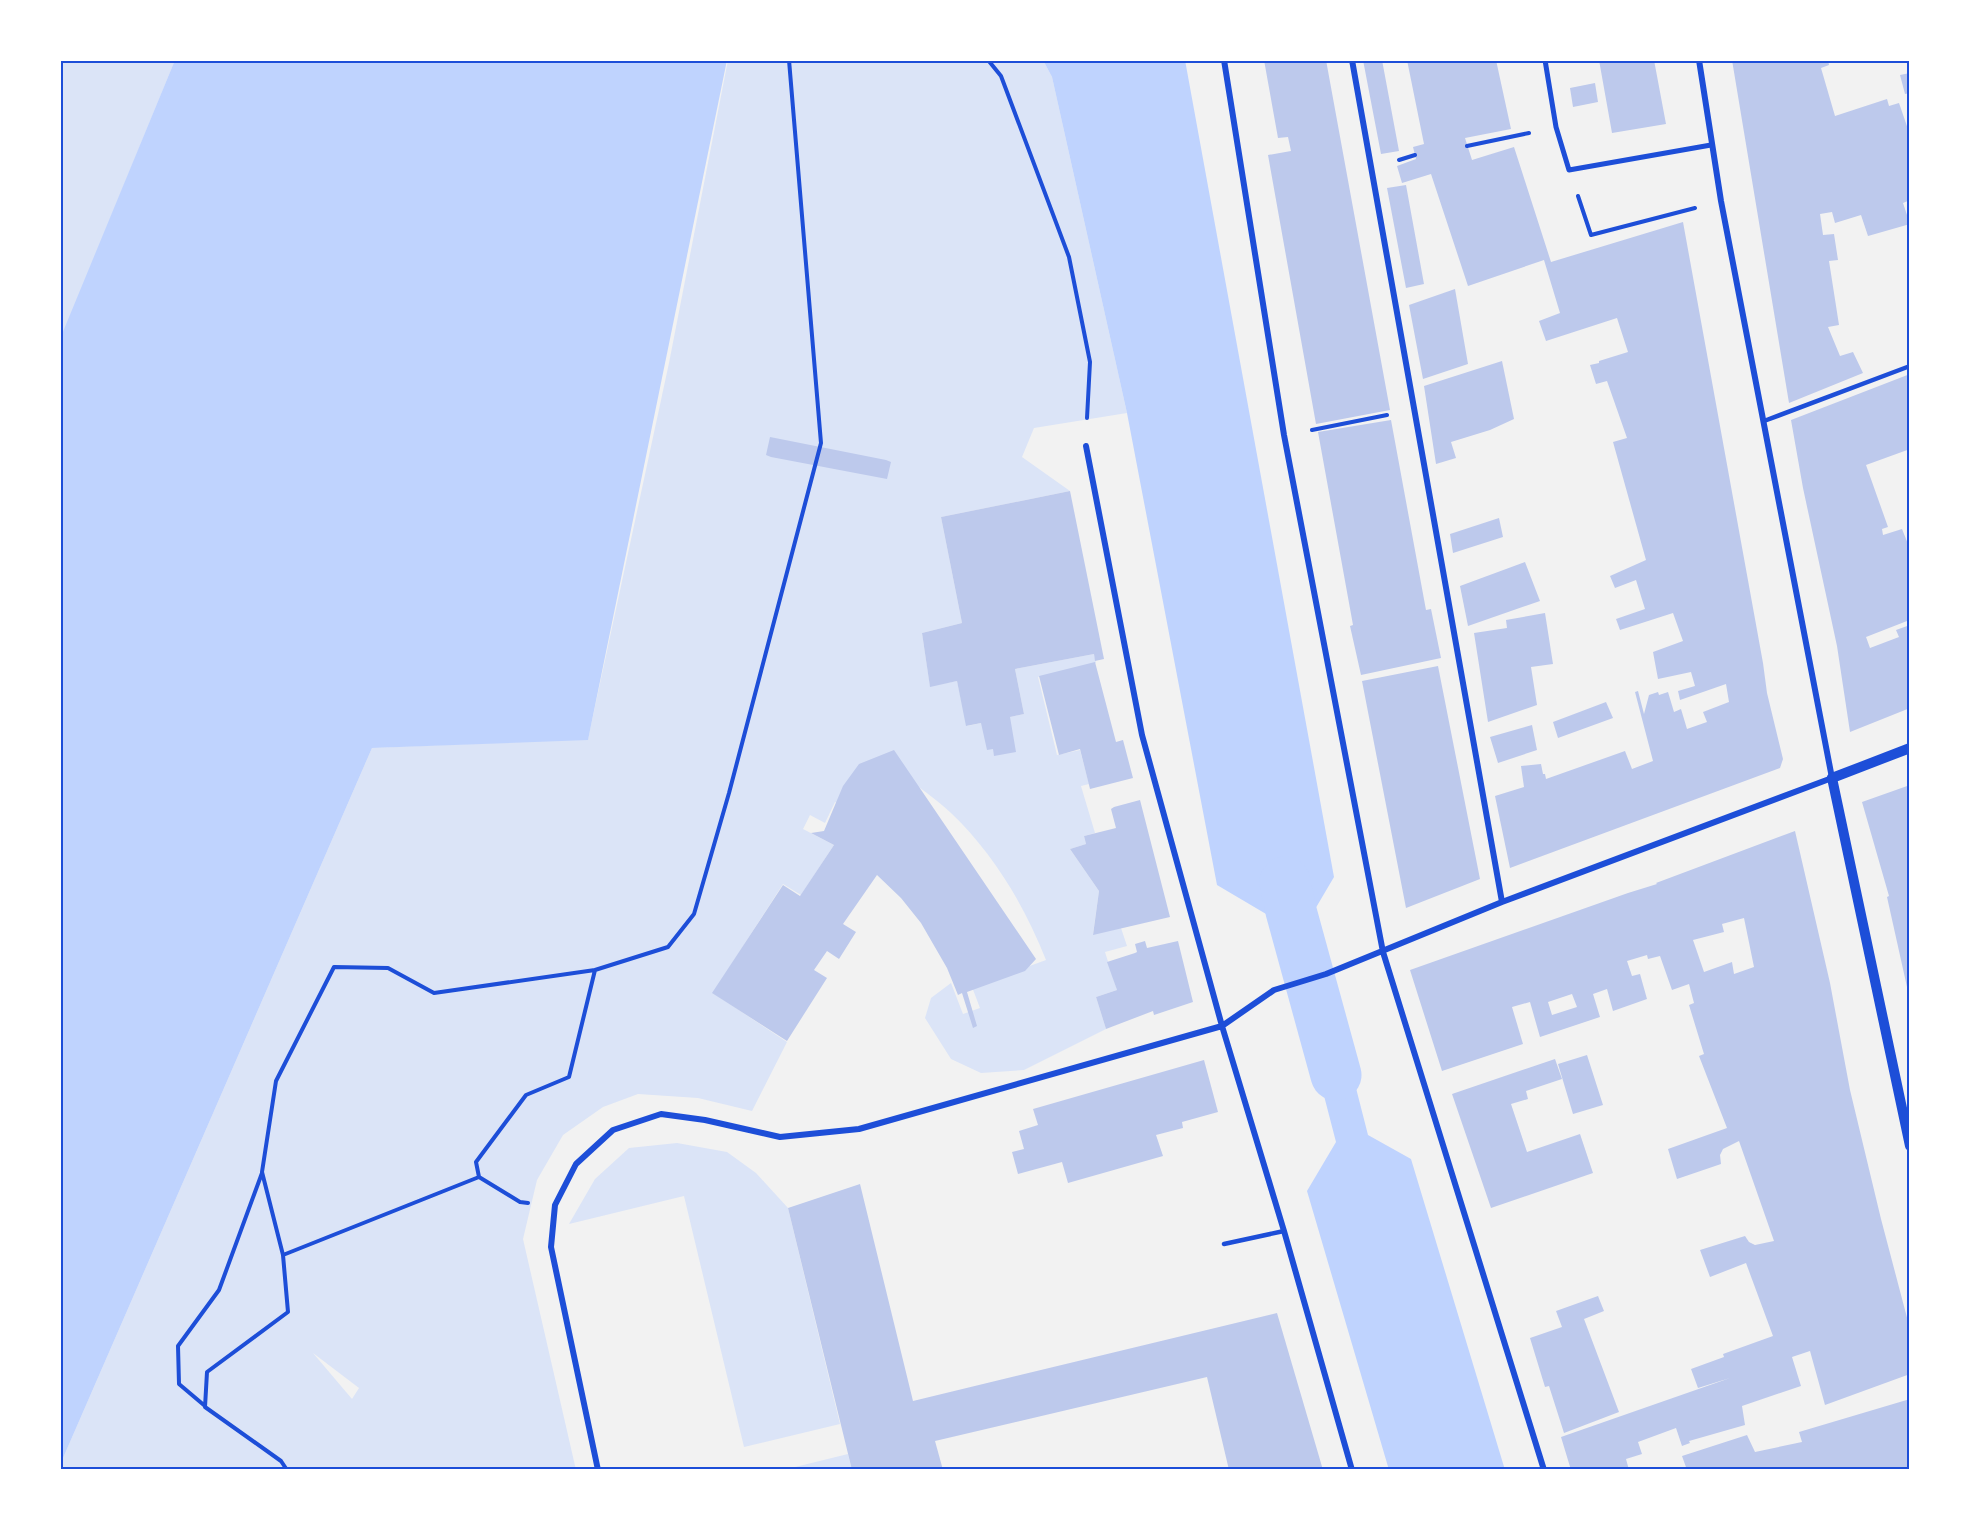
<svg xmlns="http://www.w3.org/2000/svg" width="1970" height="1530" font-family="Helvetica,sans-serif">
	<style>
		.green { fill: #dbe4f7; fill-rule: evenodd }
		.water { fill: #bfd3fe }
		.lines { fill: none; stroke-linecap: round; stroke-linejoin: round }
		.canal { stroke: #bfd3fe; stroke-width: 51 }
		.building { fill: #bdc9ec; fill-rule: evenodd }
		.path { stroke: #1d4ed8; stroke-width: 4 }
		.service { stroke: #1d4ed8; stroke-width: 4.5 }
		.pedestrian { stroke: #1d4ed8; stroke-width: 5 }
		.minor { stroke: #1d4ed8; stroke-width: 6 }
		.tertiary { stroke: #1d4ed8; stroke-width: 10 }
		.neatline { fill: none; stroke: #1d4ed8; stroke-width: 2 }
	</style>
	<rect width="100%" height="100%" fill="#f2f2f2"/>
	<path class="green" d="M 60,60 L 175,60 L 61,339 L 60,339 Z
		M 728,60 L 1043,60 L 1052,77 L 1127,413 L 1034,428 L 1022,457 L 1070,491 L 941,517 L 962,623 L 922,633 L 930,686 L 957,681 L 967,726 L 1024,714 L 1015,669 L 1094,654 L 1096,663 L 1038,677 L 1057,755 L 1080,750 L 1089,784 L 1081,786 L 1095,833 L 1084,836 L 1086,844 L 1070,849 L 1099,891 L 1093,934 L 1121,928 L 1127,946 L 1105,952 L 1117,990 L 1096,997 L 1106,1029 L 1024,1070 L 981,1073 L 951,1059 L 925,1018 L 931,998 L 951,983 L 963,1014 L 980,1008 L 972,987 L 1046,960 C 1024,905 994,854 951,813 C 935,798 917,786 900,773 L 856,813 L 835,802 L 825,823 L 810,815 L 803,829 L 834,845 L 801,895 L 783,884 L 713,993 L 787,1042 L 752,1111 L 698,1098 L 638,1094 L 603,1107 L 563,1135 L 537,1180 L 523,1239 L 576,1470 L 60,1470 L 60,1465 L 372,748 L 588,739 L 669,363 ZM 313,1353 L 359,1388 L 352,1399 Z
		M 677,1143 L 727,1152 L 756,1173 L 788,1208 L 840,1424 L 744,1447 L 684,1196 L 569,1224 L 595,1179 L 629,1148 Z
		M 848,1454 L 852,1470 L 783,1470 Z"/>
	<path class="water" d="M 175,60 L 727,60 L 588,740 L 372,748 L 60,1465 L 60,339 Z
		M 1043,60 L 1185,60 L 1334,877 L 1311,916 L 1319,946 L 1287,955 L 1278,921 L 1217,885 L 1127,413 L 1052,77 Z
		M 1334,1002 L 1368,1135 L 1411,1159 L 1505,1470 L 1389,1470 L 1307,1191 L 1336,1142 L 1302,1011 Z"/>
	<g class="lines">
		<path class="canal" d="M 1285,882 L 1291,911 L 1336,1075"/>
	</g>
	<path class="building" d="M 1264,60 L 1326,60 L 1390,410 L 1316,424 L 1268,155 L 1291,151 L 1288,137 L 1278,138 Z
		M 1363,60 L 1382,60 L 1399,151 L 1381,154 Z
		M 1407,60 L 1496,60 L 1511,129 L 1465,138 L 1472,160 L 1514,147 L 1551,262 L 1683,222 L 1763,663 L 1767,693 L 1783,759 L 1780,768 L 1510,868 L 1495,796 L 1524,787 L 1521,766 L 1541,764 L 1543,774 L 1545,774 L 1546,779 L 1625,751 L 1632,769 L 1653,761 L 1635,692 L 1638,691 L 1644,714 L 1649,695 L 1658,692 L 1659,695 L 1668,692 L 1674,712 L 1681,709 L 1687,729 L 1707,722 L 1703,712 L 1729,702 L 1726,684 L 1680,700 L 1678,691 L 1695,686 L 1691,672 L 1658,679 L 1653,652 L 1683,641 L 1673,613 L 1620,630 L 1616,619 L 1645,609 L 1636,580 L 1615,588 L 1610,576 L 1646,560 L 1613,442 L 1627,438 L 1607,381 L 1596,384 L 1590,365 L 1599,363 L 1599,361 L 1628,352 L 1617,318 L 1546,341 L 1539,321 L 1560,313 L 1544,260 L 1468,286 L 1431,174 L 1402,183 L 1397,166 L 1416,159 L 1413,147 L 1424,144 Z
		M 1599,60 L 1654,60 L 1666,124 L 1612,133 Z
		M 1732,60 L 1828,60 L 1829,65 L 1821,68 L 1835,116 L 1887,99 L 1889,106 L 1899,103 L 1910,135 L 1910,200 L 1903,203 L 1910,224 L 1868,236 L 1861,215 L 1835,223 L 1832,212 L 1820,214 L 1823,235 L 1834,234 L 1838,260 L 1829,261 L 1839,325 L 1828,327 L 1840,356 L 1853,352 L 1863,373 L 1789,403 Z
		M 1910,73 L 1910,93 L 1905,94 L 1900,75 Z
		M 1595,83 L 1598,102 L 1573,107 L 1570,88 Z
		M 1406,185 L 1424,284 L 1406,288 L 1387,188 Z
		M 1455,289 L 1468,364 L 1423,379 L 1409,305 Z
		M 1502,361 L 1514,419 L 1490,430 L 1451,442 L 1456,458 L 1436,464 L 1424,386 Z
		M 1910,374 L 1910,449 L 1866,465 L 1888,527 L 1882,529 L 1883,535 L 1902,529 L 1910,549 L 1910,622 L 1907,621 L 1866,637 L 1870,648 L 1899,637 L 1896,630 L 1910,625 L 1910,708 L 1850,732 L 1837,646 L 1803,488 L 1791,420 Z
		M 1391,420 L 1426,610 L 1431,609 L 1441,658 L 1361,675 L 1350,626 L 1353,625 L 1318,432 Z
		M 770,437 L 886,460 L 891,462 L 887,479 L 771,457 L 766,455 Z
		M 1070,491 L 1104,659 L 1095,661 L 1094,654 L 1015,669 L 1024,714 L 1010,717 L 1016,752 L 994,756 L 993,749 L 987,750 L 981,723 L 966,726 L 957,681 L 930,687 L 922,633 L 962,623 L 941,517 Z
		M 1499,518 L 1503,537 L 1453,553 L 1450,534 Z
		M 1525,562 L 1540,601 L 1468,626 L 1460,586 Z
		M 1545,613 L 1553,664 L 1531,667 L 1537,705 L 1488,722 L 1474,633 L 1507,628 L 1506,620 Z
		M 1095,662 L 1116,742 L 1123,740 L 1133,778 L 1090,789 L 1080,749 L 1059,755 L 1039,676 Z
		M 1438,666 L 1480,879 L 1406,908 L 1362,681 Z
		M 1606,702 L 1613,718 L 1558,738 L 1553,722 Z
		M 1532,725 L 1537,750 L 1498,763 L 1490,737 Z
		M 894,750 L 1036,959 L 1025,971 L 967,992 L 977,1026 L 973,1028 L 962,993 L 958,995 L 947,968 L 921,923 L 901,898 L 877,875 L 843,924 L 856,932 L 839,959 L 827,951 L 814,970 L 827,978 L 787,1041 L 712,993 L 783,885 L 800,896 L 834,845 L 811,833 L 824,831 L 843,786 L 859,764 Z
		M 1910,785 L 1910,996 L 1909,996 L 1887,897 L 1889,896 L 1862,802 Z
		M 1140,800 L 1170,917 L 1093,935 L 1099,891 L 1070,849 L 1086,844 L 1084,836 L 1116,828 L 1111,809 L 1114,807 Z
		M 1795,831 L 1830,983 L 1850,1090 L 1881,1219 L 1910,1329 L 1910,1374 L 1825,1405 L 1810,1351 L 1792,1357 L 1801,1386 L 1742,1406 L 1745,1425 L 1689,1441 L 1690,1443 L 1682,1446 L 1676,1428 L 1638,1442 L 1642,1454 L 1626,1459 L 1629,1470 L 1571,1470 L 1561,1437 L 1730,1378 L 1698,1388 L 1691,1369 L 1724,1357 L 1723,1354 L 1773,1336 L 1746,1263 L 1710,1277 L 1700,1250 L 1745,1236 L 1749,1242 L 1755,1245 L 1774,1241 L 1739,1141 L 1723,1149 L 1720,1155 L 1721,1164 L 1677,1179 L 1668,1149 L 1727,1128 L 1699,1056 L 1704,1054 L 1689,1005 L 1694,1003 L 1689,984 L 1672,990 L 1660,956 L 1648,959 L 1647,955 L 1627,961 L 1632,976 L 1640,974 L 1647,999 L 1613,1011 L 1607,989 L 1593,994 L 1600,1017 L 1540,1037 L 1530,1002 L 1512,1007 L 1523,1044 L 1442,1071 L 1410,970 L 1628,893 L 1657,884 L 1656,883 ZM 1744,918 L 1754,967 L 1734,974 L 1732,962 L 1704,972 L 1693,940 L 1724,932 L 1722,924 ZM 1572,994 L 1577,1007 L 1552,1015 L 1548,1002 Z
		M 1145,941 L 1147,948 L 1178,941 L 1193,1002 L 1154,1015 L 1153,1011 L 1106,1029 L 1096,997 L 1117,990 L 1107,962 L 1135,953 L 1137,952 L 1135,944 Z
		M 1587,1055 L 1603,1105 L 1573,1114 L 1558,1064 Z
		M 1555,1059 L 1562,1079 L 1526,1091 L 1528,1099 L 1511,1104 L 1527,1152 L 1580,1134 L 1593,1173 L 1491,1208 L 1452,1094 Z
		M 1204,1060 L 1218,1112 L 1182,1122 L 1183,1128 L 1156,1135 L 1163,1156 L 1068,1183 L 1062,1162 L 1018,1174 L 1012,1152 L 1024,1149 L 1019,1131 L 1038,1125 L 1033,1109 Z
		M 860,1184 L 913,1401 L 1277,1313 L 1323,1470 L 1229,1470 L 1207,1377 L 935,1441 L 943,1470 L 852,1470 L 788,1208 Z
		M 1598,1296 L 1604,1311 L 1584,1319 L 1619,1412 L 1564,1433 L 1549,1386 L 1545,1387 L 1530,1338 L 1562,1327 L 1556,1311 Z
		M 1910,1399 L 1910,1470 L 1687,1470 L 1682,1456 L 1747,1435 L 1755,1452 L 1802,1442 L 1799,1432 Z"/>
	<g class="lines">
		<path class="path" d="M 988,60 L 1001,76 L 1069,257 L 1090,362 L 1087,418
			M 1467,146 L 1529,133
			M 1399,160 L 1415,155
			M 1578,196 L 1591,235 L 1695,208
			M 1312,430 L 1387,415
			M 595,970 L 668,947 L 694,914 L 729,793 L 821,443 L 789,60
			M 479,1177 L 520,1202 L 528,1203
			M 283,1255 L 479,1177 L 476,1162 L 526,1095 L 569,1077 L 595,970 L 434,993 L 388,968 L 334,967 L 276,1081 L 262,1172 L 283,1255 L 288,1312 L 207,1372 L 205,1407 L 281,1461 L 287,1470
			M 205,1406 L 179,1384 L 178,1346 L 219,1290 L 262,1173"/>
		<path class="service" d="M 1764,421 L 1910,366
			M 1224,1244 L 1284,1231"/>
		<path class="pedestrian" d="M 1545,60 L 1556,127 L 1569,170 L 1711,145"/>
		<path class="minor" d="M 1224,60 L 1284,435 L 1383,952 L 1544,1470
			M 1352,60 L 1502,902
			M 1086,446 L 1142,735 L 1222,1026 L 1284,1231 L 1352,1470
			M 598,1470 L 551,1247 L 555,1205 L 576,1164 L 613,1130 L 661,1114 L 705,1120 L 780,1137 L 859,1129 L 1222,1026 L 1274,990 L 1326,974 L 1502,902 L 1832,778 L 1721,201 L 1699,60"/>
		<path class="tertiary" d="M 1910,748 L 1832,778 L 1910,1146"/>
	</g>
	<rect width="1970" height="1530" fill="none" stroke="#ffffff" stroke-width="123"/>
	<rect x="62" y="62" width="1846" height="1406" class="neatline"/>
</svg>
